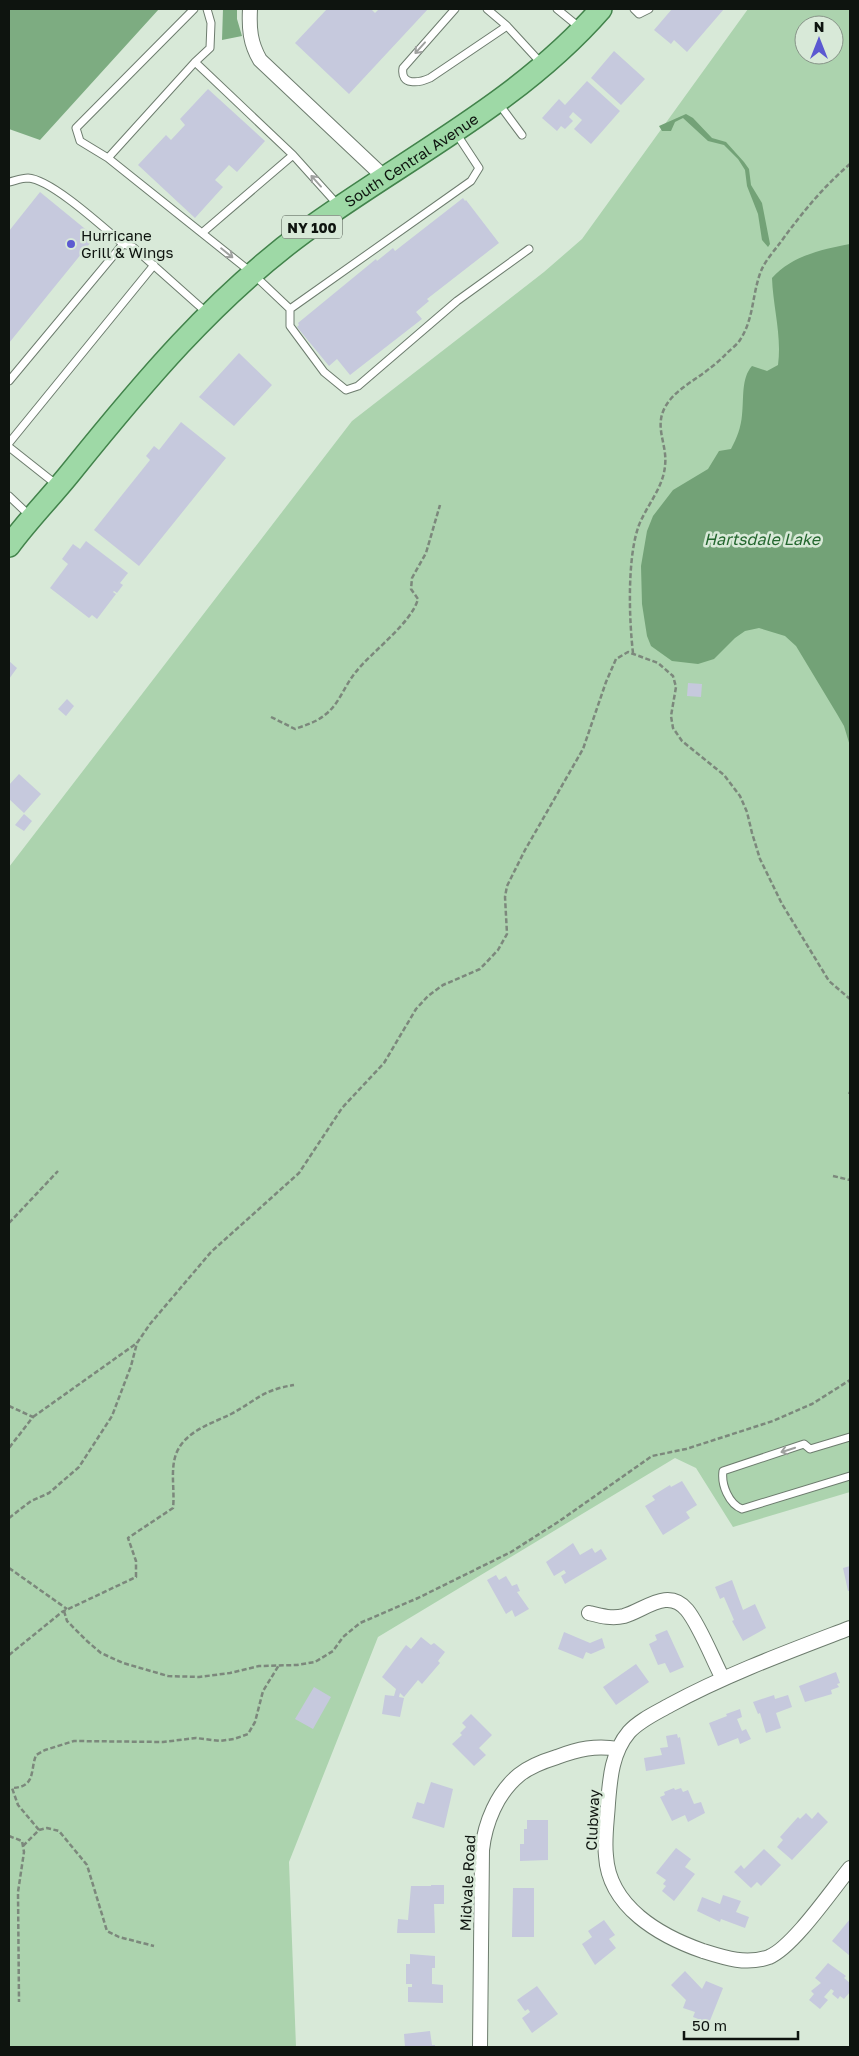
<svg xmlns="http://www.w3.org/2000/svg" width="859" height="2056" font-family="'Golos Text',sans-serif">
	<style>
		.green { fill: #acd3ae; fill-rule: evenodd }
		.forest { fill: #7dac81 }
		.water { fill: #73a277 }
		.building { fill: #c6c9dd }
		.lines { fill: none; stroke-linecap: round; stroke-linejoin: round }
		.lane-casing { stroke: #6d7c6e; stroke-width: 9 }
		.street-casing { stroke: #6d7c6e; stroke-width: 16 }
		.primary-casing { stroke: #42834b; stroke-width: 24 }
		.path { stroke: #7c887c; stroke-width: 2.5; stroke-dasharray: 5 2.5; stroke-linecap: butt }
		.lane { stroke: #fff; stroke-width: 7 }
		.street { stroke: #fff; stroke-width: 14 }
		.primary { stroke: #9ed9a6; stroke-width: 21 }
		.oneway { stroke: #9fa19f }
		.poi-dot { fill: #5b59d1; stroke: #d8e9d8; stroke-width: 2 }
		.labels { text-anchor: middle; dominant-baseline: central; stroke-width: 5; stroke-linejoin: round; paint-order: stroke }
		.shield { fill: #d8e9d8; stroke: #4b544b; stroke-width: 1 }
		.shield-label { font-size: 14px; font-weight: bold; fill: #0e140f }
		.street-label { font-size: 15px; fill: #0e140f; stroke: #d8e9d8 }
		.poi-label { font-size: 15px; fill: #0e140f; stroke: #d8e9d8; text-anchor: start }
		.water-label { font-size: 16px; font-style: italic; fill: #24672f; stroke: #d8e9d8 }
	</style>
	<rect width="100%" height="100%" fill="#d8e9d8"/>
	<path class="green" d="M 748,9 L 850,9 L 850,1492 L 733,1527 L 696,1468 L 675,1458 L 378,1637 L 289,1862 L 296,2047 L 9,2047 L 9,867 L 352,421 L 544,272 L 582,239 ZM 804,25 L 834,25 L 834,55 L 804,55 Z"/>
	<path class="forest" d="M 9,9 L 159,9 L 40,140 L 9,129 Z
		M 223,9 L 237,9 L 237,19 L 242,36 L 222,40 Z"/>
	<path class="water" d="M 686,114 L 693,118 L 712,138 L 726,142 L 744,162 L 749,169 L 751,185 L 762,203 L 770,244 L 768,247 L 762,240 L 758,214 L 747,186 L 745,170 L 738,159 L 724,145 L 708,141 L 683,118 L 675,122 L 671,131 L 662,131 L 659,126 Z
		M 850,244 L 850,746 L 844,726 L 837,714 L 796,646 L 785,636 L 759,628 L 745,631 L 735,638 L 714,659 L 698,664 L 672,661 L 651,646 L 647,636 L 642,604 L 641,566 L 647,531 L 653,516 L 673,490 L 708,469 L 719,451 L 731,449 C 737,438 741,427 742,415 C 744,399 741,378 752,366 L 767,371 L 778,365 C 782,336 773,307 772,278 C 791,256 823,249 850,244 Z"/>
	<path class="building" d="M 327,9 L 371,9 L 375,13 L 379,9 L 428,9 L 349,94 L 295,43 Z
		M 672,9 L 724,9 L 687,52 L 674,40 L 671,44 L 654,30 Z
		M 614,51 L 645,79 L 621,105 L 591,78 Z
		M 587,81 L 620,111 L 591,144 L 574,129 L 582,120 L 573,112 L 569,117 L 573,121 L 565,129 L 561,126 L 557,131 L 542,118 L 559,99 L 565,105 Z
		M 208,89 L 265,141 L 237,172 L 229,165 L 215,180 L 223,187 L 195,218 L 138,165 L 166,135 L 171,140 L 185,125 L 180,119 Z
		M 40,192 L 95,237 L 9,343 L 9,231 Z
		M 463,198 L 465,201 L 466,200 L 499,243 L 427,299 L 429,301 L 416,312 L 422,319 L 350,375 L 337,359 L 329,366 L 297,327 L 299,325 L 298,323 L 376,259 L 377,261 L 393,248 L 395,251 Z
		M 239,353 L 272,385 L 234,426 L 199,397 Z
		M 181,422 L 226,458 L 139,566 L 94,530 L 150,460 L 146,456 L 154,446 L 159,450 Z
		M 86,541 L 128,573 L 120,583 L 123,585 L 117,593 L 114,591 L 113,592 L 116,594 L 97,619 L 92,615 L 89,618 L 50,588 L 68,564 L 62,559 L 73,544 L 80,549 Z
		M 9,661 L 17,668 L 9,679 Z
		M 688,683 L 702,684 L 701,697 L 687,696 Z
		M 67,699 L 74,706 L 66,716 L 58,709 Z
		M 19,774 L 41,794 L 24,813 L 9,799 L 9,785 Z
		M 24,814 L 32,821 L 24,831 L 15,825 Z
		M 682,1481 L 697,1505 L 686,1512 L 690,1518 L 663,1535 L 645,1506 L 655,1500 L 652,1496 L 670,1485 L 671,1487 Z
		M 573,1543 L 580,1555 L 592,1548 L 595,1553 L 601,1549 L 607,1559 L 565,1584 L 561,1576 L 566,1573 L 564,1570 L 554,1576 L 546,1562 Z
		M 850,1566 L 850,1591 L 848,1591 L 843,1568 Z
		M 496,1575 L 499,1580 L 506,1576 L 512,1586 L 517,1584 L 520,1591 L 517,1592 L 529,1609 L 515,1617 L 512,1610 L 506,1614 L 487,1580 Z
		M 732,1580 L 743,1610 L 755,1604 L 766,1628 L 743,1641 L 732,1621 L 734,1620 L 724,1597 L 720,1599 L 715,1587 Z
		M 667,1630 L 684,1667 L 670,1673 L 665,1663 L 658,1665 L 649,1644 L 657,1640 L 655,1635 Z
		M 564,1632 L 590,1643 L 602,1638 L 605,1648 L 591,1654 L 586,1652 L 583,1659 L 558,1649 Z
		M 421,1637 L 431,1645 L 434,1643 L 445,1652 L 438,1661 L 440,1663 L 422,1684 L 418,1680 L 404,1697 L 400,1693 L 399,1697 L 404,1698 L 400,1717 L 382,1714 L 385,1695 L 394,1696 L 396,1689 L 382,1677 L 406,1645 L 411,1649 Z
		M 636,1664 L 649,1682 L 616,1705 L 603,1687 Z
		M 836,1672 L 840,1683 L 837,1684 L 839,1687 L 831,1690 L 832,1694 L 805,1702 L 799,1686 Z
		M 314,1687 L 331,1697 L 313,1729 L 295,1719 Z
		M 774,1695 L 775,1699 L 788,1695 L 792,1707 L 776,1713 L 781,1728 L 766,1733 L 760,1713 L 758,1714 L 753,1702 Z
		M 740,1709 L 742,1717 L 737,1719 L 742,1731 L 746,1729 L 751,1739 L 740,1744 L 738,1738 L 718,1746 L 709,1723 L 727,1716 L 726,1714 Z
		M 471,1714 L 492,1735 L 479,1748 L 486,1755 L 474,1766 L 452,1744 L 462,1735 L 460,1733 L 466,1727 L 462,1723 Z
		M 677,1734 L 678,1738 L 680,1737 L 685,1764 L 646,1771 L 644,1758 L 662,1755 L 660,1748 L 668,1747 L 666,1736 Z
		M 431,1782 L 453,1789 L 444,1828 L 412,1818 L 417,1802 L 424,1804 Z
		M 674,1788 L 675,1790 L 681,1788 L 683,1792 L 688,1790 L 694,1804 L 701,1802 L 705,1813 L 688,1822 L 685,1815 L 672,1821 L 660,1797 L 665,1795 L 664,1792 Z
		M 818,1812 L 828,1822 L 792,1860 L 777,1847 L 783,1840 L 780,1837 L 798,1817 L 800,1819 L 806,1813 L 812,1819 Z
		M 527,1820 L 548,1820 L 548,1860 L 520,1861 L 520,1844 L 524,1844 L 524,1829 L 527,1829 Z
		M 676,1848 L 691,1859 L 685,1867 L 695,1874 L 674,1901 L 662,1891 L 666,1886 L 663,1884 L 666,1880 L 656,1873 Z
		M 764,1849 L 781,1865 L 761,1886 L 757,1882 L 751,1888 L 734,1872 L 741,1865 L 744,1869 Z
		M 431,1885 L 444,1885 L 444,1904 L 434,1904 L 435,1933 L 397,1933 L 398,1919 L 408,1920 L 411,1886 L 431,1886 Z
		M 513,1888 L 534,1888 L 534,1937 L 512,1937 Z
		M 723,1895 L 741,1901 L 736,1912 L 749,1917 L 745,1928 L 721,1919 L 720,1922 L 697,1911 L 702,1897 L 720,1904 Z
		M 850,1919 L 850,1956 L 832,1941 Z
		M 604,1920 L 615,1935 L 609,1939 L 616,1948 L 595,1965 L 582,1944 L 592,1937 L 588,1931 Z
		M 410,1954 L 435,1956 L 435,1968 L 432,1968 L 432,1984 L 443,1985 L 443,2003 L 408,2002 L 408,1987 L 412,1987 L 412,1984 L 406,1984 L 406,1964 L 410,1964 Z
		M 828,1963 L 846,1976 L 844,1978 L 850,1983 L 850,1992 L 844,1999 L 840,1996 L 838,1999 L 832,1994 L 834,1991 L 831,1989 L 824,1997 L 828,2000 L 820,2009 L 809,2000 L 814,1994 L 811,1991 L 821,1983 L 815,1978 Z
		M 685,1971 L 702,1989 L 706,1981 L 723,1988 L 709,2023 L 693,2017 L 695,2012 L 683,2008 L 686,2000 L 671,1985 Z
		M 537,1986 L 558,2014 L 532,2033 L 522,2018 L 530,2012 L 528,2009 L 525,2011 L 517,2000 Z
		M 430,2031 L 432,2045 L 435,2045 L 435,2047 L 405,2047 L 404,2034 Z"/>
	<g class="lines">
		<defs>
			<path id="lane" d="M 455,9 L 403,68 C 400,86 419,83 430,78 L 507,26
				M 487,9 L 507,26 L 541,63
				M 557,9 L 579,27
				M 634,9 L 639,14 L 649,9
				M 195,62 L 210,48 L 211,23 L 207,9
				M 499,104 L 522,135
				M 108,158 L 80,141 L 76,128 L 194,9
				M 9,182 C 14,181 22,178 28,178 C 51,179 104,228 123,244
				M 338,205 L 293,155 L 195,62 L 108,158 L 252,273 L 290,309 L 471,181 L 479,168 L 456,133
				M 202,233 L 293,155
				M 290,309 L 290,326 L 324,372 L 346,390 L 358,386 L 457,301 L 529,249
				M 9,381 L 123,244 L 133,247 L 206,312
				M 9,443 L 154,265
				M 9,447 L 57,485
				M 9,496 L 30,516
				M 850,1437 L 810,1449 L 804,1444 L 723,1471 C 721,1485 729,1504 742,1509 L 850,1476"/>
			<path id="street" d="M 250,9 C 249,28 250,43 260,60 L 384,177
				M 589,1613 C 601,1616 612,1619 624,1616 C 645,1610 668,1587 687,1610 C 700,1626 713,1660 723,1679
				M 850,1628 C 790,1651 727,1674 670,1705 C 656,1713 640,1720 629,1732 C 612,1752 610,1778 608,1803 C 607,1821 604,1839 606,1856 C 609,1907 660,1936 703,1951 C 725,1958 746,1965 769,1957 C 793,1947 832,1890 850,1868
				M 480,2047 L 482,1850 C 485,1823 497,1793 519,1775 C 530,1766 544,1761 557,1757 C 578,1749 596,1745 618,1749"/>
			<g id="primary">
				<path id="s1" d="M 9,546 C 28,520 51,497 71,472 C 142,384 213,299 304,232 C 404,159 519,103 601,9"/>
			</g>
		</defs>
		<use href="#lane" class="lane-casing"/>
		<use href="#street" class="street-casing"/>
		<use href="#primary" class="primary-casing"/>
		<path class="path" d="M 633,653 C 629,619 627,557 639,525 C 647,505 663,488 665,466 C 668,442 651,425 669,401 C 680,387 697,379 710,368 C 716,364 722,358 727,353 C 731,349 737,345 740,340 C 754,319 752,294 761,271 C 765,261 774,251 780,243 C 801,214 823,187 850,164
			M 271,717 L 295,729 C 306,725 317,722 326,714 C 339,704 345,685 355,673 C 371,652 411,624 418,599 L 411,589 L 412,578 L 426,553 L 440,505
			M 849,1094 L 850,1092
			M 833,1176 L 850,1180
			M 9,1223 L 58,1171
			M 9,1406 L 33,1417 L 9,1448
			M 33,1417 L 137,1343
			M 9,1518 L 31,1501 L 49,1493 L 79,1467 L 112,1416 L 131,1366 L 137,1343 L 150,1324 L 211,1252 L 299,1173 L 342,1108 L 384,1063 L 416,1009 L 428,996 L 443,985 L 480,969 L 498,950 L 507,934 L 505,897 L 507,886 L 525,850 L 583,749 L 606,682 L 616,659 L 628,652 L 658,663 L 673,676 L 676,687 L 671,716 L 673,728 L 682,741 L 724,775 L 740,796 L 747,812 L 752,833 L 760,859 L 782,904 L 829,981 L 850,999
			M 9,1568 L 67,1609
			M 64,1611 L 67,1621 L 87,1641 L 101,1653 L 123,1663 L 168,1676 L 199,1677 L 230,1673 L 259,1666 L 297,1665 L 315,1662 L 333,1651 L 343,1637 L 360,1623 L 418,1598 L 511,1552 L 558,1522 L 652,1456 L 686,1449 L 773,1421 L 812,1404 L 850,1380
			M 9,1655 L 62,1612 L 136,1577 L 136,1561 L 128,1538 L 173,1508 C 175,1490 170,1471 176,1454 C 185,1431 211,1424 231,1414 C 257,1400 262,1390 294,1385
			M 39,1830 L 18,1805 L 12,1788 C 36,1787 30,1771 36,1755 L 45,1750 L 74,1741 L 163,1742 L 196,1738 L 220,1741 L 234,1739 L 248,1734 L 255,1722 L 263,1691 L 279,1665
			M 9,1836 L 22,1841 L 24,1852 L 18,1892 L 19,2002
			M 23,1846 L 39,1830 L 47,1828 L 59,1831 L 87,1865 L 107,1931 L 119,1937 L 154,1946"/>
		<use href="#lane" class="lane"/>
		<use href="#street" class="street"/>
		<use href="#primary" class="primary"/>
	</g>
	<defs><path id="oneway-shaft" d="M-6 0H5M1.5-3L5.5 0L1.5 3" fill="none" stroke-width="1.6" stroke-linecap="round" stroke-linejoin="round" transform="scale(1.25)"/></defs>
	<g class="oneway">
		<use href="#oneway-shaft" transform="translate(420 48) rotate(132)"/>
		<use href="#oneway-shaft" transform="translate(316 181) rotate(-132)"/>
		<use href="#oneway-shaft" transform="translate(227 253) rotate(39)"/>
		<use href="#oneway-shaft" transform="translate(788 1450) rotate(162)"/>
	</g>
	<circle class="poi-dot" cx="71" cy="244" r="5"/>
	<g class="labels">
		<rect class="shield" x="282" y="215.5" width="60" height="23" rx="4"/>
		<g class="shield-label">
			<text x="312" y="227">NY 100</text>
		</g>
		<g class="street-label">
			<text stroke="none"><textPath href="#s1" startOffset="561">South Central Avenue</textPath></text>
			<text transform="translate(592 1820) rotate(-87)">Clubway</text>
			<text transform="translate(467 1883) rotate(-87)">Midvale Road</text>
		</g>
		<g class="poi-label">
			<text x="81" y="235">Hurricane<tspan x="81" dy="17">Grill &amp; Wings</tspan></text>
		</g>
		<g class="water-label">
			<text x="762" y="539">Hartsdale Lake</text>
		</g>
	</g>
	<rect width="859" height="2056" fill="none" stroke="#0e140f" stroke-width="20"/>
	<g transform="translate(819 40)"><circle r="24" fill="#d8e9d8" stroke="#879488"/>
	<path d="M0-4L9 19L0 12L-9 19Z" fill="#5b59d1"/>
	<text y="-8" font-size="14" font-weight="bold" text-anchor="middle" fill="#0e140f">N</text>
	</g>
	<path d="M684 2031v8h114v-8" fill="none" stroke="#0e140f" stroke-width="2.5"/>
	<text x="692" y="2031" font-size="15" fill="#0e140f" stroke="#d8e9d8" stroke-width="4" paint-order="stroke">50 m</text>
</svg>
